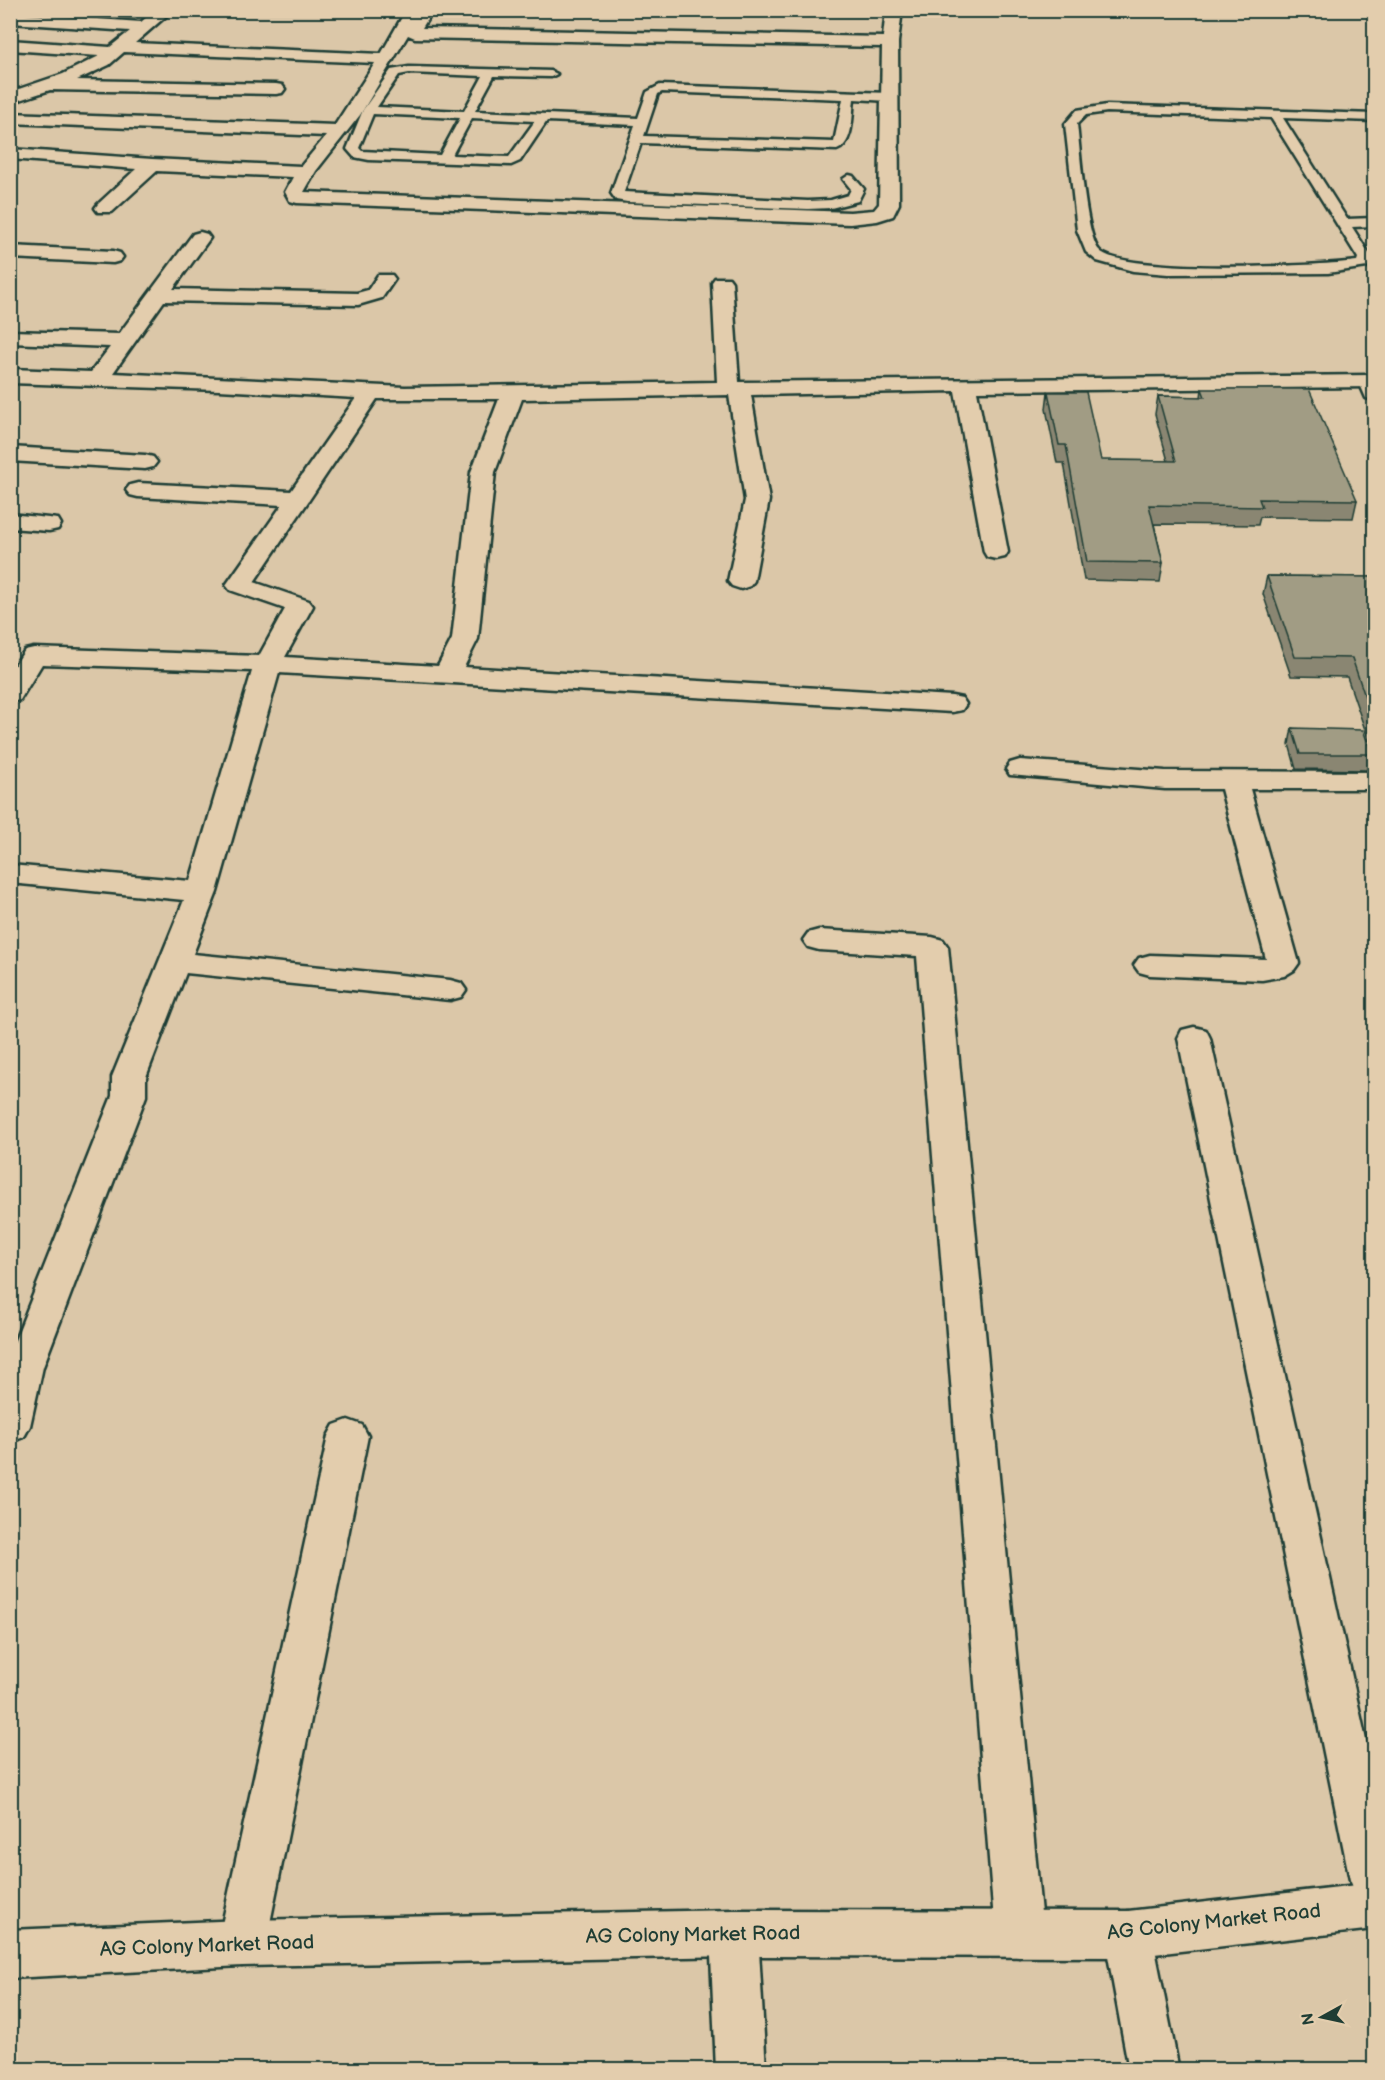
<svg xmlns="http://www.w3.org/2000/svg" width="1385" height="2080" font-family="'Balsamiq Sans',sans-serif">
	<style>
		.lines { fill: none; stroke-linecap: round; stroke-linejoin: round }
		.lane-casing { stroke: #1f3d34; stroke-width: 5 }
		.street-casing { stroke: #1f3d34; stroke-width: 5 }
		.secondary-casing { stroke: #1f3d34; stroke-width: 5 }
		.lane { fill: #e3cdad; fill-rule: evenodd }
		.street { fill: #e3cdad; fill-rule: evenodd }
		.secondary { fill: #e3cdad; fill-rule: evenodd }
		.wall { fill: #8a8672; stroke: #1f3d34; stroke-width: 1.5 }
		.building { fill: #a19c84; stroke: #1f3d34; stroke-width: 1.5 }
		.labels { text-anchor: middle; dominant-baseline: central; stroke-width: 5; stroke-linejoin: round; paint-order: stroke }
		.near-street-label { font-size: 20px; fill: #1f3d34; stroke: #e3cdad }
	</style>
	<rect width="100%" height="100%" fill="#dbc7a8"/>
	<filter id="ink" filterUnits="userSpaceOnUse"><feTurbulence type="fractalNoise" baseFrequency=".0167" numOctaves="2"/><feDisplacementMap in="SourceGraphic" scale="12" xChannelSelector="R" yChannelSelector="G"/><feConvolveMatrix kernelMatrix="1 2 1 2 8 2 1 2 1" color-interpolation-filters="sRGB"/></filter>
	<g filter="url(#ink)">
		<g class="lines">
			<defs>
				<path id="lane" d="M 409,67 L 551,71 L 557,74 L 551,77 L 494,76 L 475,111 L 638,118 L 647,92 L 660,85 L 889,93 L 895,97 L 889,101 L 854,99 C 852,114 854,144 837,150 L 641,143 L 624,192 L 808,201 L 831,200 L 848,195 L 851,189 L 843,179 L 849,175 L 853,176 L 864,189 L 858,201 L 831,208 L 808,209 L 627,202 L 616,200 L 611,193 L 635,125 L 547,121 L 520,161 L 511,165 L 369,160 L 354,157 L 347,149 L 363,110 L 391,70 ZM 409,73 L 483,76 L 464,111 L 377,107 L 399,75 ZM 662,92 L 843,99 L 834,142 L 644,136 L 658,94 ZM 373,114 L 460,118 L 440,155 L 362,151 L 359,148 ZM 472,118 L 535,121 L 509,157 L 452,155 Z
					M 1107,105 L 1374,114 L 1374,121 L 1283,118 L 1347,219 L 1374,218 L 1374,226 L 1352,227 L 1372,258 L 1367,267 L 1328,273 L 1168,274 L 1133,271 L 1097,261 L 1086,252 L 1077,230 L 1065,124 L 1077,110 ZM 1107,112 L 1271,118 L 1358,258 L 1357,261 C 1320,266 1120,275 1099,250 C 1085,233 1080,149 1077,124 L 1086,115 Z"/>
				<path id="street" d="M 155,10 L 173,10 L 135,43 L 381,54 L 406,10 L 433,10 L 422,28 L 883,37 L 886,10 L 902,10 L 898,42 L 899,204 L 893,216 L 877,221 L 850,224 L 297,203 L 290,201 L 285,192 L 293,177 L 157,171 L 112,212 L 98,212 L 95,208 L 98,204 L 136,169 L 10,159 L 10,149 L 152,159 L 301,166 L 326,136 L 10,123 L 10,113 L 335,125 L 375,63 L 124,52 L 109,65 L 77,80 L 276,84 L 282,85 L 285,89 L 282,93 L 276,94 L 50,90 L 10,103 L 10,92 L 63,74 L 99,56 L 10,50 L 10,40 L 110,47 L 130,31 L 10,23 L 10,13 L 141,22 ZM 408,35 L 415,38 L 882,47 L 879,204 L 874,210 L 850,212 L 304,192 L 316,171 L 360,115 Z
					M 200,232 L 207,234 L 210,238 L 173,289 L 357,293 L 368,290 L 378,275 L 392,275 L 395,279 L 382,298 L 358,305 L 164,301 L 113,373 L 405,387 L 717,382 L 712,282 L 715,278 L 729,278 L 732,282 L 739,382 L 1370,375 L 1374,377 L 1374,387 L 977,391 L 1008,552 L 1005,557 L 996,559 L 987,557 L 984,552 L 955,391 L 751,395 L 769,500 L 754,581 L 750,586 L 741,589 L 732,586 L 728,581 L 745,500 L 729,395 L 522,399 L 495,472 L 478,639 L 464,667 L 952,696 L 962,698 L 966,704 L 962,710 L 952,712 L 279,673 L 217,892 L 193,954 L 450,980 L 461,983 L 466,990 L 461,997 L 450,1000 L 186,973 L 146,1077 L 146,1096 L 43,1367 L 30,1426 L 24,1437 L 10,1442 L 10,1353 L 112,1096 L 112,1077 L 184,900 L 10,883 L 10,865 L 190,881 L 252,671 L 42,664 L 20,700 L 10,702 L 10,672 L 25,650 L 34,648 L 259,656 L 285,609 L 230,590 L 226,585 L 282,505 L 138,497 L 130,495 L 126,490 L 130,485 L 138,483 L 291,491 L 356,398 L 219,390 L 10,383 L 10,369 L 91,372 L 110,347 L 10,343 L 10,331 L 119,334 L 193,234 ZM 377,399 L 499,399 L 471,472 L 452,639 L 438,666 L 285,657 L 313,606 L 309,601 L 254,582 Z
					M 10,246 L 113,251 L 120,253 L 123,257 L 120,261 L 113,263 L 10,258 Z
					M 10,447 L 145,455 L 153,457 L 157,462 L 153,467 L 145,469 L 10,461 Z
					M 10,514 L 58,519 L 61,524 L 58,529 L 49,531 L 10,528 Z
					M 1020,760 L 1165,771 L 1374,772 L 1374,789 L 1250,789 L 1299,963 L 1294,970 L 1284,976 L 1262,980 L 1150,975 L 1139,972 L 1134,965 L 1139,958 L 1150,955 L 1266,959 L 1221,789 L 1165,789 L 1010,775 L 1006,769 L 1010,763 Z
					M 819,930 L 932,937 L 943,940 L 948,947 L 1043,1934 L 1036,1950 L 1019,1957 L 1002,1950 L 995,1934 L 917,956 L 819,950 L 808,947 L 803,940 L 808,933 Z
					M 1194,1027 L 1206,1030 L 1210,1038 L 1374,1776 L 1374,1902 L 1357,1896 L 1350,1880 L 1178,1038 L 1182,1030 Z
					M 348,1420 L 362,1425 L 368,1436 L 266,1943 L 259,1960 L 242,1966 L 225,1960 L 218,1943 L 328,1436 L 334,1425 Z
					M 734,1910 L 751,1917 L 758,1933 L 766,2070 L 716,2070 L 710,1933 L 717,1917 Z
					M 1128,1911 L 1145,1918 L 1152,1934 L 1179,2070 L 1129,2070 L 1104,1934 L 1111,1918 Z"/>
				<path id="secondary" d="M 1365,10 L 1374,10 L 1374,17 L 1368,15 Z
					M 1374,375 L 1374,400 L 1366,398 L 1359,382 L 1362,377 Z
					M 1374,1883 L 1374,1929 L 1128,1957 L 734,1956 L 242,1966 L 10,1978 L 10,1930 L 242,1920 L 734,1910 L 1128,1911 Z"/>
			</defs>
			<use href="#lane" class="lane-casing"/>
			<use href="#street" class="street-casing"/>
			<use href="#secondary" class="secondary-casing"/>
			<use href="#lane" class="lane"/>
			<use href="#street" class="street"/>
			<use href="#secondary" class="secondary"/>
		</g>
		<path class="wall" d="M 1202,389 L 1357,500 L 1353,518 L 1260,517 L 1258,525 L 1154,524 L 1163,563 L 1160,582 L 1084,580 L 1064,463 L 1057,463 L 1046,409 L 1048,392 L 1101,460 L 1168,461 L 1155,414 L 1158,396 L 1201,397 Z
			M 1267,576 L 1374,577 L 1374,756 L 1347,677 L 1291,676 L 1263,594 Z
			M 1292,728 L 1372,754 L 1368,770 L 1296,769 L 1289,744 Z"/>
		<path class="building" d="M 1202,389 L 1309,389 L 1357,500 L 1259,499 L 1262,507 L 1149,505 L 1163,563 L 1087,562 L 1066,445 L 1059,445 L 1048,392 L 1086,392 L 1101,460 L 1176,461 L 1158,396 L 1205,397 Z
			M 1267,576 L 1374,577 L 1374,723 L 1352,658 L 1295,657 Z
			M 1292,728 L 1363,730 L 1372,754 L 1300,754 Z"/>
	</g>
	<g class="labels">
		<g class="near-street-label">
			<text transform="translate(1214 1922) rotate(-6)">AG Colony Market Road</text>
			<text transform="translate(693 1935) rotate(-1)">AG Colony Market Road</text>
			<text transform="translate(207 1946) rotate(-2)">AG Colony Market Road</text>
		</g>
	</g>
	<rect width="1385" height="2080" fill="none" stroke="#e3cdad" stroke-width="36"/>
	<rect x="18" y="18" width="1349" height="2044" fill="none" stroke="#1f3d34" stroke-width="2" filter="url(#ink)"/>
	<g transform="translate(1322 2017) rotate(262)" stroke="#e3cdad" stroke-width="4.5" paint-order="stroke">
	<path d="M0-4.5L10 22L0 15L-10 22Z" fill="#1f3d34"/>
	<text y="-9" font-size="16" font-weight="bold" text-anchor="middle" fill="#1f3d34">N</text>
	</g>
</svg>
